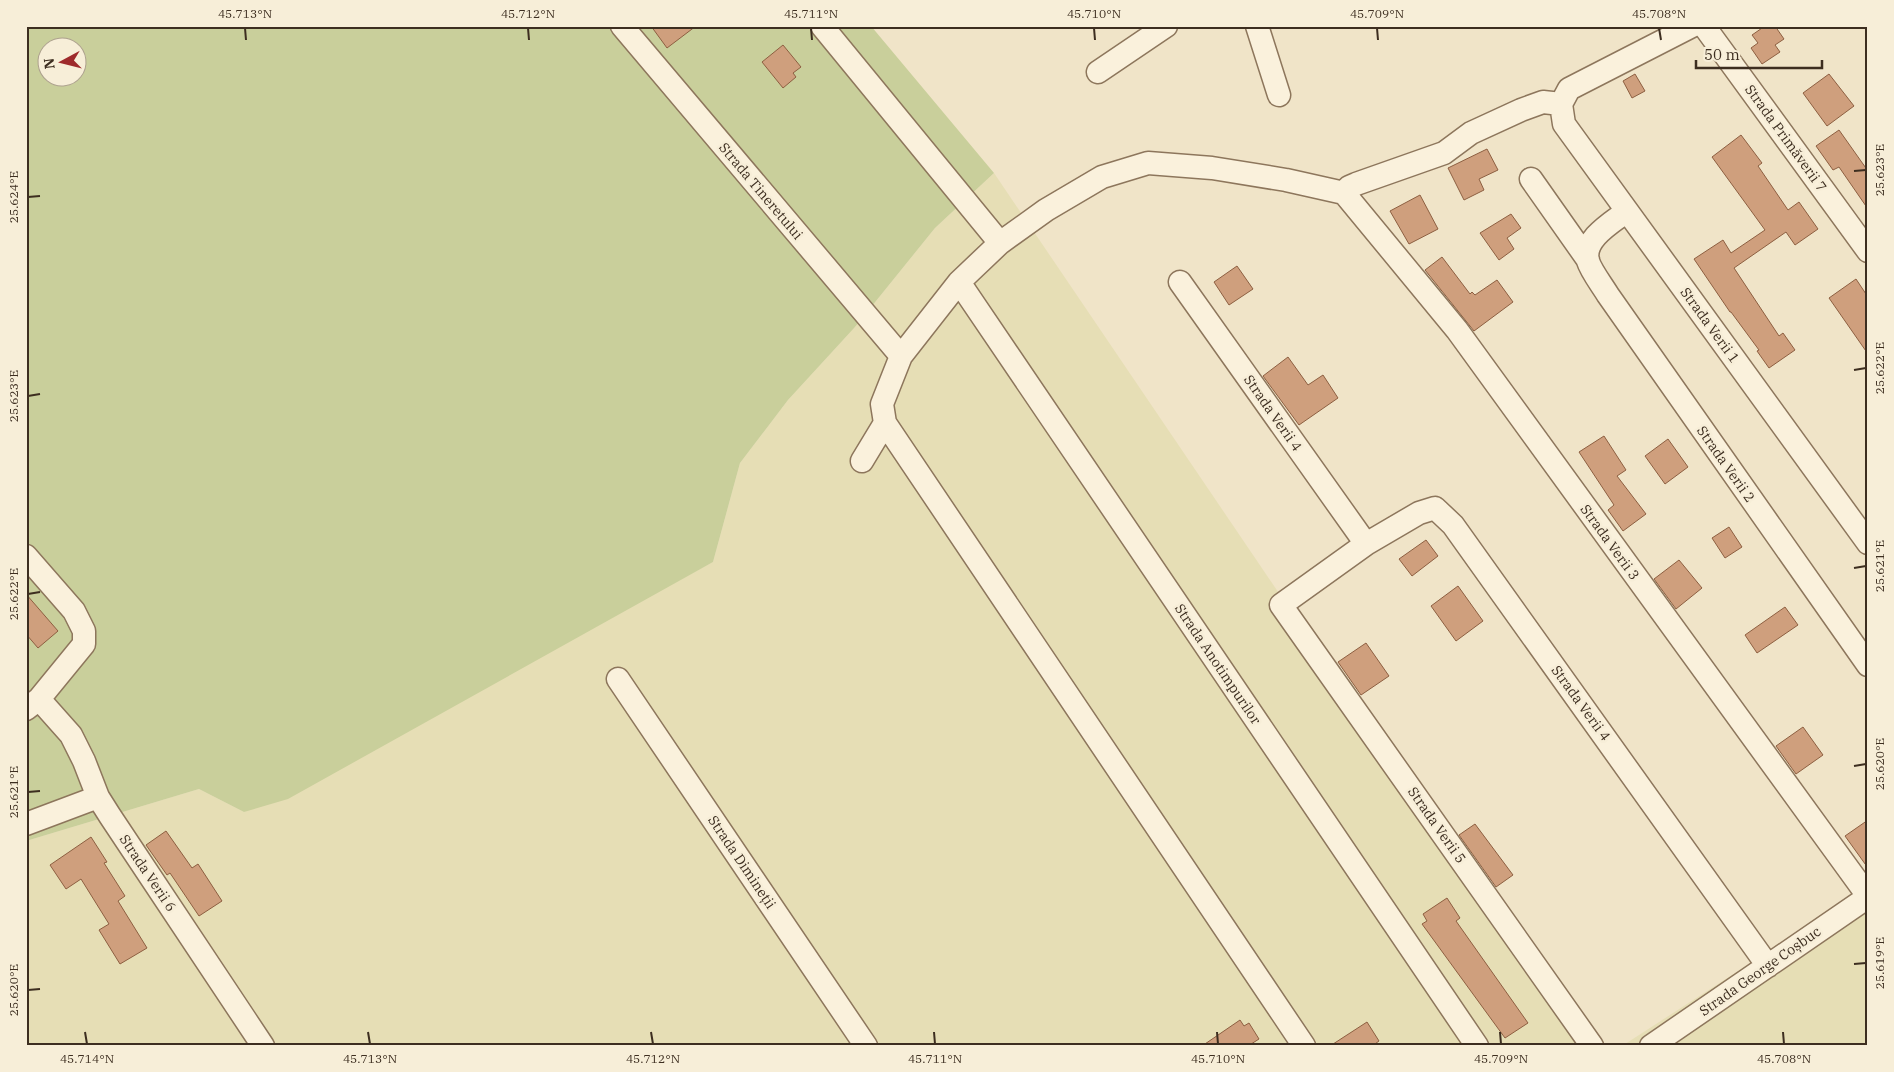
<svg xmlns="http://www.w3.org/2000/svg" width="1894" height="1072" font-family="'IBM Plex Serif',serif">
	<style>
		.farmland { fill: #e6deb5 }
		.green { fill: #c9cf9b; fill-rule: evenodd }
		.building { fill: #cf9f7d; stroke: #8d5f41 }
		.lines { fill: none; stroke-linecap: round; stroke-linejoin: round }
		.minor-casing { stroke: #8d765c; stroke-width: 25 }
		.minor { stroke: #faf1dc; stroke-width: 22 }
		.ticks { fill: none; stroke: #3d2e20; stroke-width: 2 }
		.labels { text-anchor: middle; dominant-baseline: central; stroke-width: 5; stroke-linejoin: round; paint-order: stroke }
		.street-label { font-size: 14px; fill: #3d2e20; stroke: #f7eed8 }
		.neatline { fill: none; stroke: #3d2e20; stroke-width: 2 }
		.ticks-label { font-size: 12px; text-anchor: middle; fill: #3d2e20 }
	</style>
	<rect width="100%" height="100%" fill="#f0e4c8"/>
	<path class="farmland" d="M 994,173 L 1586,1046 L 26,1046 L 26,841 L 199,789 L 244,812 L 713,562 L 740,463 L 788,400 L 855,327 L 935,228 Z
		M 1868,887 L 1868,1046 L 1622,1046 Z"/>
	<path class="green" d="M 26,26 L 871,26 L 994,173 L 935,228 L 855,327 L 788,400 L 740,463 L 713,562 L 288,799 L 244,812 L 199,789 L 26,841 ZM 48,48 L 78,48 L 78,78 L 48,78 Z"/>
	<path class="building" d="M 651,26 L 696,26 L 667,48 Z
		M 1765,26 L 1775,26 L 1784,39 L 1775,45 L 1780,52 L 1762,64 L 1751,48 L 1758,43 L 1752,35 Z
		M 783,45 L 801,67 L 793,73 L 796,77 L 783,88 L 762,62 Z
		M 1635,74 L 1645,91 L 1632,98 L 1623,81 Z
		M 1829,74 L 1854,106 L 1827,126 L 1803,93 Z
		M 1839,130 L 1868,171 L 1868,209 L 1839,167 L 1833,170 L 1816,146 Z
		M 1741,135 L 1762,163 L 1758,166 L 1788,210 L 1799,202 L 1818,229 L 1795,245 L 1786,232 L 1734,268 L 1779,336 L 1783,333 L 1795,350 L 1769,368 L 1757,351 L 1759,350 L 1731,312 L 1730,312 L 1694,259 L 1723,240 L 1731,253 L 1765,230 L 1712,157 Z
		M 1487,149 L 1498,170 L 1479,179 L 1484,190 L 1464,200 L 1448,168 Z
		M 1420,195 L 1438,229 L 1409,244 L 1390,211 Z
		M 1511,214 L 1521,228 L 1507,238 L 1514,249 L 1499,260 L 1480,233 Z
		M 1442,257 L 1470,294 L 1472,292 L 1475,295 L 1497,280 L 1513,302 L 1474,331 L 1425,270 Z
		M 1237,266 L 1253,289 L 1229,305 L 1214,282 Z
		M 1856,279 L 1868,297 L 1868,354 L 1829,298 Z
		M 1288,357 L 1308,385 L 1323,375 L 1338,398 L 1299,425 L 1263,376 Z
		M 1604,436 L 1626,470 L 1617,476 L 1646,514 L 1623,531 L 1608,510 L 1614,505 L 1579,452 Z
		M 1668,439 L 1688,467 L 1665,484 L 1645,456 Z
		M 1729,527 L 1742,547 L 1725,558 L 1712,538 Z
		M 1426,540 L 1438,556 L 1412,576 L 1399,559 Z
		M 1679,560 L 1702,588 L 1676,609 L 1654,579 Z
		M 1458,586 L 1483,621 L 1456,641 L 1431,606 Z
		M 26,594 L 58,631 L 38,648 L 26,634 Z
		M 1785,607 L 1798,625 L 1757,653 L 1745,635 Z
		M 1366,643 L 1389,676 L 1361,695 L 1338,662 Z
		M 1803,727 L 1823,755 L 1796,774 L 1776,746 Z
		M 1868,820 L 1868,868 L 1845,836 Z
		M 1475,824 L 1513,875 L 1496,887 L 1459,835 Z
		M 166,831 L 192,868 L 198,864 L 222,901 L 199,916 L 170,873 L 167,875 L 146,845 Z
		M 91,837 L 107,862 L 104,863 L 125,896 L 118,901 L 147,948 L 120,964 L 99,930 L 109,924 L 81,879 L 66,889 L 50,865 Z
		M 1447,898 L 1460,918 L 1456,921 L 1528,1023 L 1505,1038 L 1422,924 L 1427,921 L 1423,914 Z
		M 1240,1020 L 1244,1026 L 1249,1023 L 1259,1039 L 1248,1046 L 1202,1046 Z
		M 1367,1022 L 1379,1041 L 1372,1046 L 1330,1046 Z"/>
	<g class="lines">
		<defs>
			<path id="minor" d="M 622,26 L 901,356
				M 822,26 L 1000,243
				M 1257,26 L 1279,95
				M 1704,26 L 1868,251
				M 1098,72 L 1166,26
				M 1561,104 L 1564,124 L 1868,543
				M 1561,104 L 1569,89 L 1692,26
				M 1531,179 L 1588,260
				M 1344,193 L 1457,330 L 1868,896
				M 1344,193 L 1349,187 L 1356,184 L 1444,153 L 1471,133 L 1521,110 L 1543,102 L 1561,104
				M 1627,211 C 1613,222 1582,239 1588,261 C 1591,271 1602,285 1608,295 L 1868,665
				M 959,282 L 1477,1046
				M 1180,282 L 1366,544 L 1419,513 L 1435,508 L 1453,525 L 1768,966
				M 885,423 L 1304,1046
				M 862,461 L 885,423 L 882,404 L 901,356 L 959,282 L 1000,243 L 1046,210 L 1102,177 L 1148,163 L 1212,168 L 1286,180 L 1344,193
				M 1366,544 L 1281,605 L 1592,1046
				M 26,556 L 74,611 L 84,631 L 84,644 L 39,699 L 26,709
				M 618,679 L 866,1046
				M 39,699 L 71,735 L 84,761 L 98,797 L 110,816 L 263,1046
				M 26,824 L 98,797
				M 1651,1046 L 1868,897"/>
		</defs>
		<use href="#minor" class="minor-casing"/>
		<use href="#minor" class="minor"/>
	</g>
	<path class="ticks" d="M 245,28 L 246,40M 528,28 L 529,40M 811,28 L 812,40M 1094,28 L 1095,40M 1377,28 L 1378,40M 1659,28 L 1661,40M 1854,171 L 1866,170M 28,197 L 40,196M 1854,370 L 1866,368M 28,396 L 40,394M 1854,568 L 1866,566M 28,594 L 40,592M 1854,766 L 1866,764M 28,792 L 40,791M 1854,964 L 1866,963M 28,990 L 40,989M 85,1032 L 87,1044M 368,1032 L 370,1044M 651,1032 L 653,1044M 934,1032 L 935,1044M 1217,1032 L 1218,1044M 1500,1032 L 1501,1044M 1783,1032 L 1784,1044"/>
	<g class="labels">
		<g class="street-label">
			<text transform="translate(1786 138) rotate(54)">Strada Primăverii 7</text>
			<text transform="translate(761 191) rotate(50)">Strada Tineretului</text>
			<text transform="translate(1710 325) rotate(54)">Strada Verii 1</text>
			<text transform="translate(1273 413) rotate(55)">Strada Verii 4</text>
			<text transform="translate(1726 464) rotate(55)">Strada Verii 2</text>
			<text transform="translate(1610 542) rotate(54)">Strada Verii 3</text>
			<text transform="translate(1218 664) rotate(56)">Strada Anotimpurilor</text>
			<text transform="translate(1581 703) rotate(54)">Strada Verii 4</text>
			<text transform="translate(1437 825) rotate(55)">Strada Verii 5</text>
			<text transform="translate(742 862) rotate(56)">Strada Dimineții</text>
			<text transform="translate(148 873) rotate(56)">Strada Verii 6</text>
			<text transform="translate(1760 971) rotate(-35)">Strada George Coșbuc</text>
		</g>
	</g>
	<rect width="1894" height="1072" fill="none" stroke="#f7eed8" stroke-width="55"/>
	<g transform="translate(62 62) rotate(263)"><circle r="24" fill="#f7eed8" stroke="#ada18e"/>
	<path d="M0-4L9 19L0 12L-9 19Z" fill="#9e2a2b"/>
	<text y="-8" font-size="14" font-weight="bold" text-anchor="middle" fill="#3d2e20">N</text>
	</g>
	<path d="M1696 60v8h126v-8" fill="none" stroke="#3d2e20" stroke-width="2.5"/>
	<text x="1704" y="60" font-size="15" fill="#3d2e20" stroke="#f7eed8" stroke-width="4" paint-order="stroke">50 m</text>
	<rect x="28" y="28" width="1838" height="1016" class="neatline"/>
	<g class="ticks-label">
		<text x="245" y="18">45.713°N</text>
		<text x="528" y="18">45.712°N</text>
		<text x="811" y="18">45.711°N</text>
		<text x="1094" y="18">45.710°N</text>
		<text x="1377" y="18">45.709°N</text>
		<text x="1659" y="18">45.708°N</text>
		<text transform="translate(1880 170) rotate(-90)" y="4">25.623°E</text>
		<text transform="translate(14 197) rotate(-90)" y="4">25.624°E</text>
		<text transform="translate(1880 368) rotate(-90)" y="4">25.622°E</text>
		<text transform="translate(14 396) rotate(-90)" y="4">25.623°E</text>
		<text transform="translate(1880 566) rotate(-90)" y="4">25.621°E</text>
		<text transform="translate(14 594) rotate(-90)" y="4">25.622°E</text>
		<text transform="translate(1880 764) rotate(-90)" y="4">25.620°E</text>
		<text transform="translate(14 792) rotate(-90)" y="4">25.621°E</text>
		<text transform="translate(1880 963) rotate(-90)" y="4">25.619°E</text>
		<text transform="translate(14 990) rotate(-90)" y="4">25.620°E</text>
		<text x="87" y="1063">45.714°N</text>
		<text x="370" y="1063">45.713°N</text>
		<text x="653" y="1063">45.712°N</text>
		<text x="935" y="1063">45.711°N</text>
		<text x="1218" y="1063">45.710°N</text>
		<text x="1501" y="1063">45.709°N</text>
		<text x="1784" y="1063">45.708°N</text>
	</g>
</svg>
